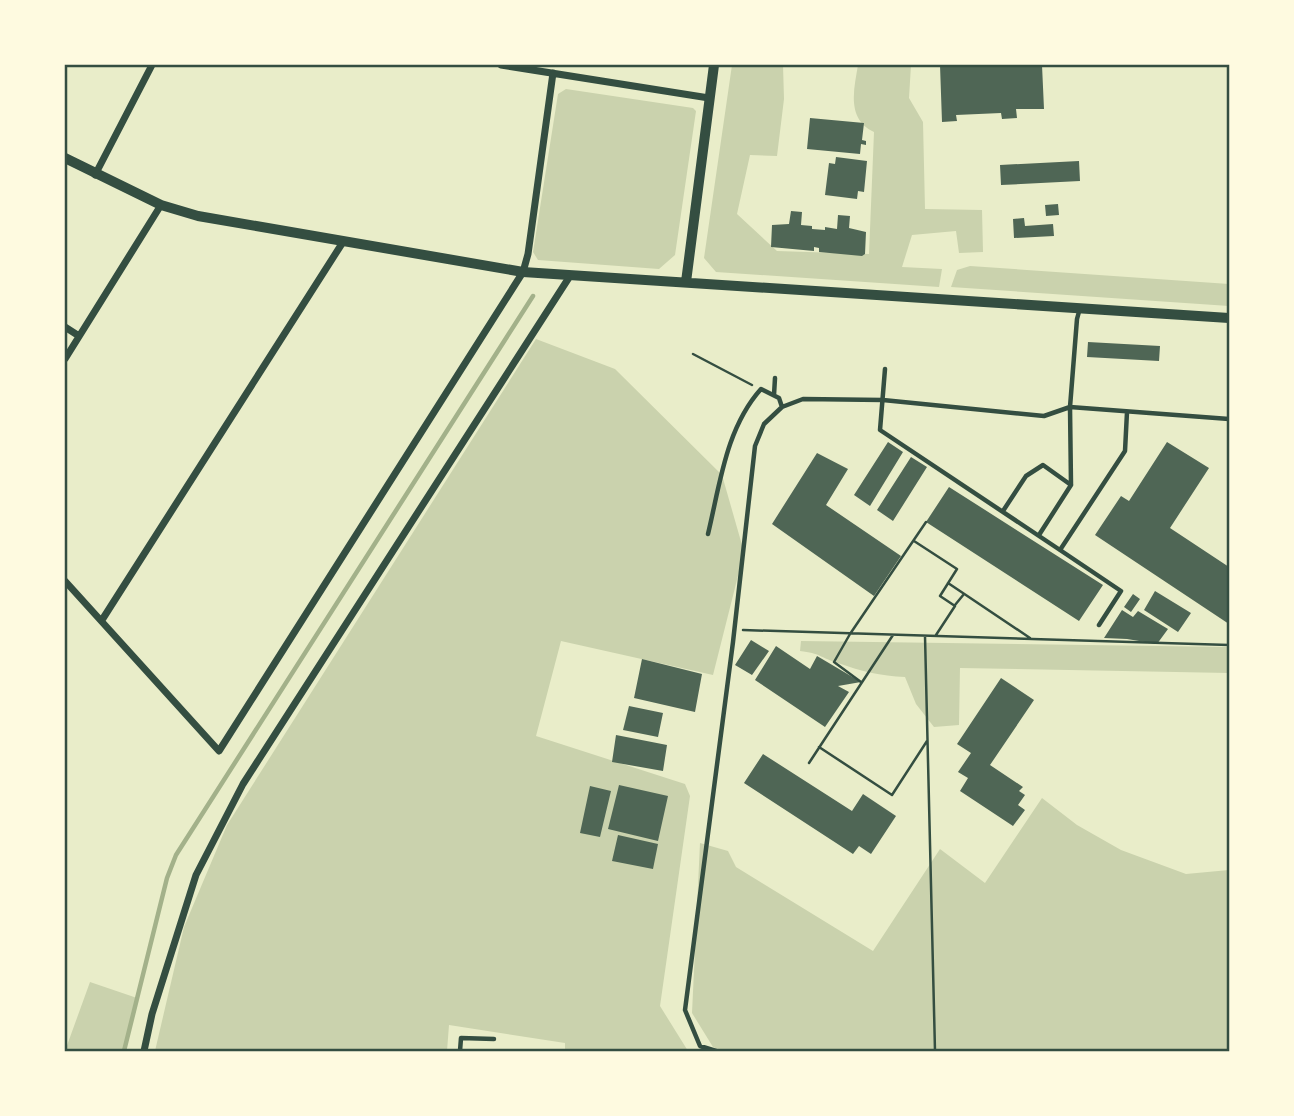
<svg xmlns="http://www.w3.org/2000/svg" width="1294" height="1116" font-family="Barlow,sans-serif">
	<style>
		.green { fill: #cad2ad }
		.lines { fill: none; stroke-linecap: round; stroke-linejoin: round }
		.stream { stroke: #a3b18a; stroke-width: 4.5 }
		.building { fill: #4f6655 }
		.path { stroke: #344e41; stroke-width: 2.5 }
		.service { stroke: #344e41; stroke-width: 4.5 }
		.minor { stroke: #344e41; stroke-width: 7 }
		.tertiary { stroke: #344e41; stroke-width: 10 }
		.neatline { fill: none; stroke: #344e41; stroke-width: 2.5 }
	</style>
	<rect width="100%" height="100%" fill="#e9edc9"/>
	<path class="green" d="M 732,65 L 783,65 L 784,99 L 777,156 L 750,155 L 737,214 L 777,251 L 869,254 L 874,132 C 846,119 854,89 858,65 L 911,65 L 909,98 L 923,122 L 925,209 L 982,210 L 983,252 L 959,253 L 956,231 L 912,235 L 902,267 L 942,269 L 939,287 L 716,272 L 704,258 Z
		M 566,89 L 693,108 L 696,111 L 675,255 L 659,269 L 538,260 L 533,252 L 558,94 Z
		M 970,266 L 1229,284 L 1229,306 L 951,287 L 957,270 Z
		M 536,339 L 615,369 L 722,475 L 744,552 L 713,675 L 561,641 L 536,736 L 685,784 L 690,796 L 660,1006 L 688,1051 L 565,1051 L 565,1043 L 449,1025 L 447,1051 L 155,1051 L 184,927 L 227,825 Z
		M 801,641 L 1229,647 L 1229,673 L 960,668 L 959,725 L 934,727 L 916,704 L 905,677 C 881,676 860,671 838,663 C 821,658 820,653 800,651 Z
		M 1042,798 L 1077,825 L 1121,850 L 1186,874 L 1229,870 L 1229,1051 L 721,1051 L 713,1047 L 692,1013 L 700,843 L 728,851 L 736,867 L 873,951 L 940,849 L 985,883 Z
		M 90,982 L 137,998 L 123,1051 L 65,1051 Z"/>
	<g class="lines">
		<path class="stream" d="M 124,1051 L 167,878 L 176,855 L 533,296"/>
	</g>
	<path class="building" d="M 940,65 L 1042,65 L 1044,109 L 1016,109 L 1017,118 L 1002,119 L 1001,113 L 956,115 L 957,121 L 942,122 Z
		M 810,118 L 864,123 L 862,140 L 866,141 L 866,145 L 861,144 L 860,154 L 807,149 Z
		M 836,157 L 867,161 L 864,192 L 858,191 L 857,199 L 825,195 L 829,163 L 835,164 Z
		M 1079,161 L 1080,181 L 1001,185 L 1000,165 Z
		M 1058,204 L 1059,215 L 1046,216 L 1045,205 Z
		M 791,211 L 802,212 L 801,225 L 812,226 L 812,229 L 825,230 L 825,227 L 837,229 L 838,215 L 850,216 L 849,228 L 866,232 L 865,254 L 862,256 L 819,252 L 819,248 L 814,247 L 814,251 L 771,247 L 772,225 L 789,224 Z
		M 1024,218 L 1025,226 L 1053,224 L 1054,236 L 1014,238 L 1013,219 Z
		M 1088,342 L 1160,346 L 1159,361 L 1087,357 Z
		M 888,442 L 903,452 L 870,506 L 854,495 Z
		M 1167,442 L 1209,468 L 1170,528 L 1229,567 L 1229,624 L 1095,535 L 1121,496 L 1129,501 Z
		M 817,453 L 848,469 L 826,505 L 901,556 L 874,596 L 772,524 Z
		M 911,457 L 927,467 L 893,521 L 877,510 Z
		M 949,487 L 1103,585 L 1079,621 L 926,522 Z
		M 1155,591 L 1191,613 L 1178,632 L 1144,610 Z
		M 1133,594 L 1140,599 L 1131,612 L 1124,607 Z
		M 1122,610 L 1133,617 L 1138,611 L 1168,629 L 1157,644 L 1127,639 L 1104,638 Z
		M 751,640 L 769,651 L 752,675 L 735,665 Z
		M 776,646 L 810,669 L 817,656 L 861,682 L 838,686 L 849,692 L 825,727 L 755,680 Z
		M 642,659 L 702,674 L 695,712 L 634,698 Z
		M 1001,678 L 1034,700 L 990,765 L 1023,787 L 1019,791 L 1025,795 L 1018,805 L 1025,810 L 1013,826 L 960,791 L 968,778 L 958,772 L 971,753 L 957,744 Z
		M 629,706 L 663,713 L 658,737 L 623,730 Z
		M 616,735 L 667,745 L 663,771 L 612,762 Z
		M 763,754 L 852,811 L 863,794 L 896,816 L 871,854 L 859,846 L 853,854 L 744,783 Z
		M 619,785 L 668,796 L 658,841 L 608,829 Z
		M 590,786 L 611,791 L 600,837 L 580,833 Z
		M 618,835 L 658,844 L 653,869 L 612,861 Z"/>
	<g class="lines">
		<path class="path" d="M 693,354 L 752,385
			M 914,541 L 957,569 L 940,596 L 955,606 L 936,635
			M 948,583 L 1030,638
			M 955,605 L 964,594
			M 743,630 L 1229,645
			M 925,636 L 935,1051
			M 861,682 L 834,662 L 850,634 L 926,522
			M 819,747 L 892,795 L 927,741
			M 809,763 L 893,635"/>
		<path class="service" d="M 885,369 L 880,430 L 1060,550 L 1125,451 L 1127,412
			M 774,395 L 775,378
			M 1003,511 L 1026,476 L 1043,465 L 1071,485
			M 708,534 C 720,484 726,428 761,389 L 779,398 L 782,407
			M 1039,535 L 1071,485 L 1070,407 L 1077,319 L 1080,308
			M 1060,550 L 1121,591 L 1099,625
			M 460,1051 L 461,1038 L 494,1039
			M 716,1051 L 700,1046 L 685,1010 L 733,642 L 755,446 L 764,424 L 782,407 L 803,399 L 883,400 L 1044,416 L 1070,407 L 1229,419"/>
		<path class="minor" d="M 501,65 L 709,98
			M 95,175 L 152,65
			M 65,327 L 79,336
			M 65,359 L 161,205
			M 65,581 L 219,751 L 523,272 L 528,254 L 553,73
			M 102,620 L 343,242
			M 144,1051 L 152,1014 L 196,875 L 243,784 L 570,276"/>
		<path class="tertiary" d="M 65,158 L 161,205 L 198,216 L 523,272 L 1229,318
			M 686,282 L 714,65"/>
	</g>
	<rect width="1294" height="1116" fill="none" stroke="#fefae0" stroke-width="133"/>
	<rect x="66" y="66" width="1162" height="984" class="neatline"/>
</svg>
